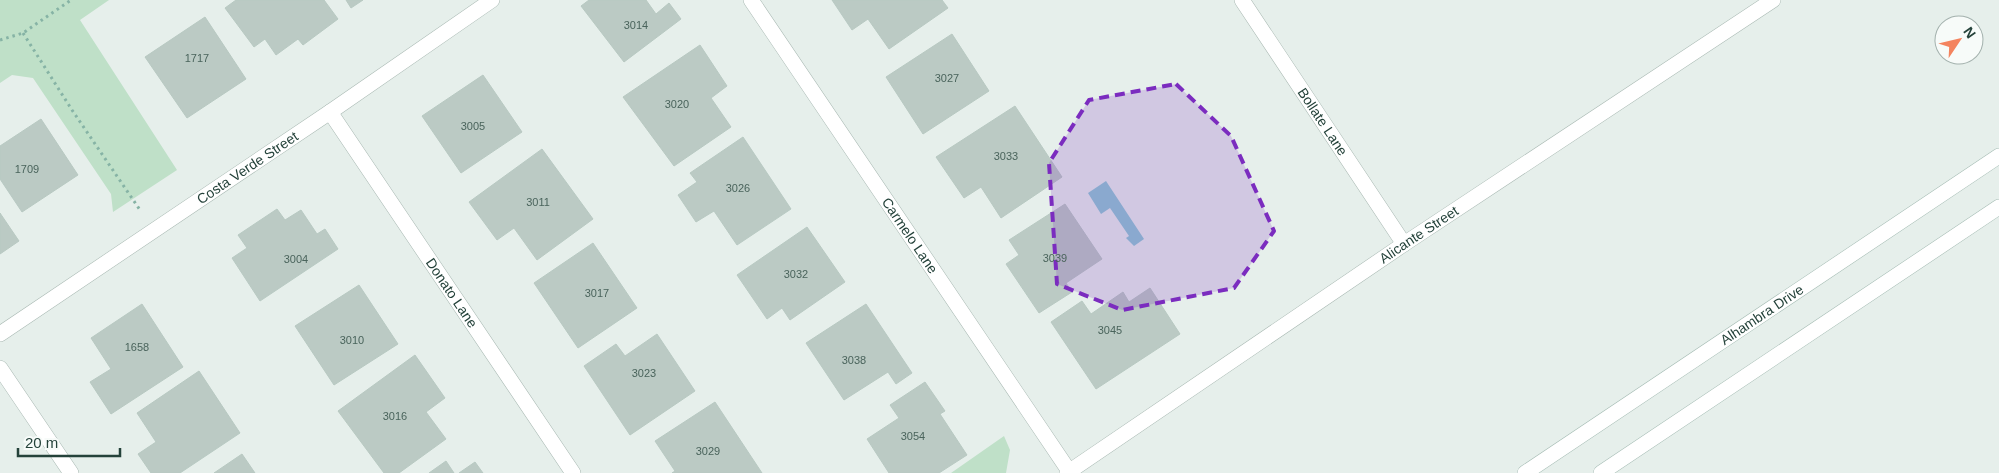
<svg xmlns="http://www.w3.org/2000/svg" width="1999" height="473" font-family="Helvetica,sans-serif">
	<style>
		.green { fill: #bfe0c8 }
		.water { fill: #8ec9d4 }
		.building { fill: #bbcac4; stroke: #b8c9c2 }
		.lines { fill: none; stroke-linecap: round; stroke-linejoin: round }
		.street-casing { stroke: #a8b8b2; stroke-width: 16 }
		.secondary-casing { stroke: #a4bbb3; stroke-width: 16 }
		.path { stroke: #86b3a5; stroke-width: 3; stroke-dasharray: 2.5 4; stroke-linecap: butt }
		.street { stroke: #fff; stroke-width: 15 }
		.secondary { stroke: #fff; stroke-width: 15 }
		.marked { fill: #7b2cbf; fill-opacity: 0.2; stroke: #7b2cbf; stroke-width: 4; stroke-dasharray: 10 6; stroke-linejoin: round }
		.labels { text-anchor: middle; dominant-baseline: central; stroke-width: 4; stroke-linejoin: round; paint-order: stroke }
		.number-label { font-size: 11px; fill: #4a645c }
		.street-label { font-size: 14px; fill: #24423a; stroke: #f7fbf9 }
	</style>
	<rect width="100%" height="100%" fill="#e6efeb"/>
	<path class="green" d="M 0,0 L 109,0 L 80,20 L 177,170 L 113,212 L 111,194 L 33,78 L 12,75 L 0,83 Z
		M 1004,436 L 1010,450 L 1006,473 L 951,473 Z"/>
	<path class="water" d="M 1106,181 L 1144,239 L 1134,246 L 1126,238 L 1129,236 L 1110,208 L 1101,214 L 1088,193 Z"/>
	<path class="building" d="M 236,0 L 324,0 L 338,19 L 303,45 L 298,39 L 276,55 L 265,39 L 254,47 L 225,8 Z
		M 346,0 L 363,0 L 351,8 Z
		M 589,0 L 646,0 L 656,14 L 669,3 L 681,19 L 624,62 L 581,6 Z
		M 832,0 L 942,0 L 948,8 L 889,49 L 868,19 L 852,30 Z
		M 205,17 L 246,79 L 187,118 L 145,57 Z
		M 952,34 L 989,91 L 923,134 L 886,77 Z
		M 700,45 L 727,86 L 711,98 L 731,127 L 674,166 L 623,97 Z
		M 483,75 L 522,132 L 461,173 L 422,116 Z
		M 1015,106 L 1062,177 L 1001,218 L 981,187 L 964,198 L 936,157 Z
		M 41,119 L 78,175 L 22,212 L 0,179 L 0,146 Z
		M 743,137 L 791,209 L 737,245 L 714,211 L 696,222 L 678,195 L 697,182 L 690,173 Z
		M 542,149 L 593,219 L 537,260 L 514,228 L 497,240 L 469,202 Z
		M 1065,204 L 1102,259 L 1066,283 L 1072,292 L 1039,313 L 1006,264 L 1019,255 L 1009,240 Z
		M 277,209 L 285,220 L 301,210 L 317,234 L 325,229 L 338,249 L 260,301 L 232,258 L 247,248 L 238,235 Z
		M 0,213 L 19,241 L 0,254 Z
		M 807,227 L 845,282 L 790,320 L 782,308 L 767,319 L 737,275 Z
		M 593,243 L 637,308 L 578,348 L 534,283 Z
		M 359,285 L 398,344 L 334,385 L 295,326 Z
		M 1150,288 L 1180,334 L 1096,389 L 1051,322 L 1082,301 L 1091,314 L 1123,292 L 1129,302 Z
		M 142,304 L 183,367 L 111,414 L 90,382 L 111,369 L 91,338 Z
		M 866,304 L 912,373 L 896,384 L 888,372 L 844,400 L 806,343 Z
		M 657,334 L 695,391 L 630,435 L 584,366 L 616,344 L 625,356 Z
		M 415,355 L 445,398 L 426,412 L 446,439 L 399,473 L 384,473 L 338,411 Z
		M 199,371 L 240,433 L 180,473 L 151,473 L 138,454 L 156,442 L 137,413 Z
		M 925,382 L 945,411 L 940,414 L 967,455 L 939,473 L 889,473 L 867,439 L 899,418 L 890,405 Z
		M 715,402 L 762,473 L 672,473 L 675,471 L 655,441 Z
		M 242,454 L 255,473 L 214,473 Z
		M 446,461 L 454,473 L 429,473 Z
		M 475,462 L 483,473 L 459,473 Z"/>
	<g class="lines">
		<defs>
			<g id="street">
				<path id="s1" d="M 751,0 L 1069,471"/>
				<path id="s2" d="M 1242,0 L 1404,244"/>
				<path id="s3" d="M 330,112 L 573,473"/>
				<path id="s4" d="M 0,334 L 330,112 L 492,0"/>
				<path d="M 0,368 L 71,473"/>
				<path id="s5" d="M 1067,473 L 1404,244 L 1773,0"/>
			</g>
			<g id="secondary">
				<path id="s6" d="M 1525,473 L 1999,156"/>
				<path d="M 1601,473 L 1999,207"/>
			</g>
		</defs>
		<use href="#street" class="street-casing"/>
		<use href="#secondary" class="secondary-casing"/>
		<path class="path" d="M 23,33 L 72,110 L 140,210
			M 0,40 L 23,33 L 71,0"/>
		<use href="#street" class="street"/>
		<use href="#secondary" class="secondary"/>
	</g>
	<path class="marked" d="M 1176,84 L 1231,136 L 1274,231 L 1234,288 L 1122,310 L 1057,284 L 1049,163 L 1089,100 Z"/>
	<g class="labels">
		<g class="number-label">
			<text x="636" y="25">3014</text>
			<text x="197" y="58">1717</text>
			<text x="947" y="78">3027</text>
			<text x="677" y="104">3020</text>
			<text x="473" y="126">3005</text>
			<text x="1006" y="156">3033</text>
			<text x="27" y="169">1709</text>
			<text x="738" y="188">3026</text>
			<text x="538" y="202">3011</text>
			<text x="1055" y="258">3039</text>
			<text x="296" y="259">3004</text>
			<text x="796" y="274">3032</text>
			<text x="597" y="293">3017</text>
			<text x="1110" y="330">3045</text>
			<text x="352" y="340">3010</text>
			<text x="137" y="347">1658</text>
			<text x="854" y="360">3038</text>
			<text x="644" y="373">3023</text>
			<text x="395" y="416">3016</text>
			<text x="913" y="436">3054</text>
			<text x="708" y="451">3029</text>
		</g>
		<g class="street-label">
			<text stroke="none"><textPath href="#s2" startOffset="146">Bollate Lane</textPath></text>
			<text stroke="none"><textPath href="#s4" startOffset="298">Costa Verde Street</textPath></text>
			<text stroke="none"><textPath href="#s5" startOffset="425">Alicante Street</textPath></text>
			<text stroke="none"><textPath href="#s1" startOffset="284">Carmelo Lane</textPath></text>
			<text stroke="none"><textPath href="#s3" startOffset="218">Donato Lane</textPath></text>
			<text stroke="none"><textPath href="#s6" startOffset="285">Alhambra Drive</textPath></text>
		</g>
	</g>
	<g transform="translate(1959 40) rotate(55)"><circle r="24" fill="#f7fbf9" stroke="#a3b1ad"/>
	<path d="M0-4L9 19L0 12L-9 19Z" fill="#f4845f"/>
	<text y="-8" font-size="14" font-weight="bold" text-anchor="middle" fill="#24423a">N</text>
	</g>
	<path d="M18 448v8h102v-8" fill="none" stroke="#24423a" stroke-width="2.5"/>
	<text x="25" y="448" font-size="15" fill="#24423a" stroke="#f7fbf9" stroke-width="4" paint-order="stroke">20 m</text>
</svg>
